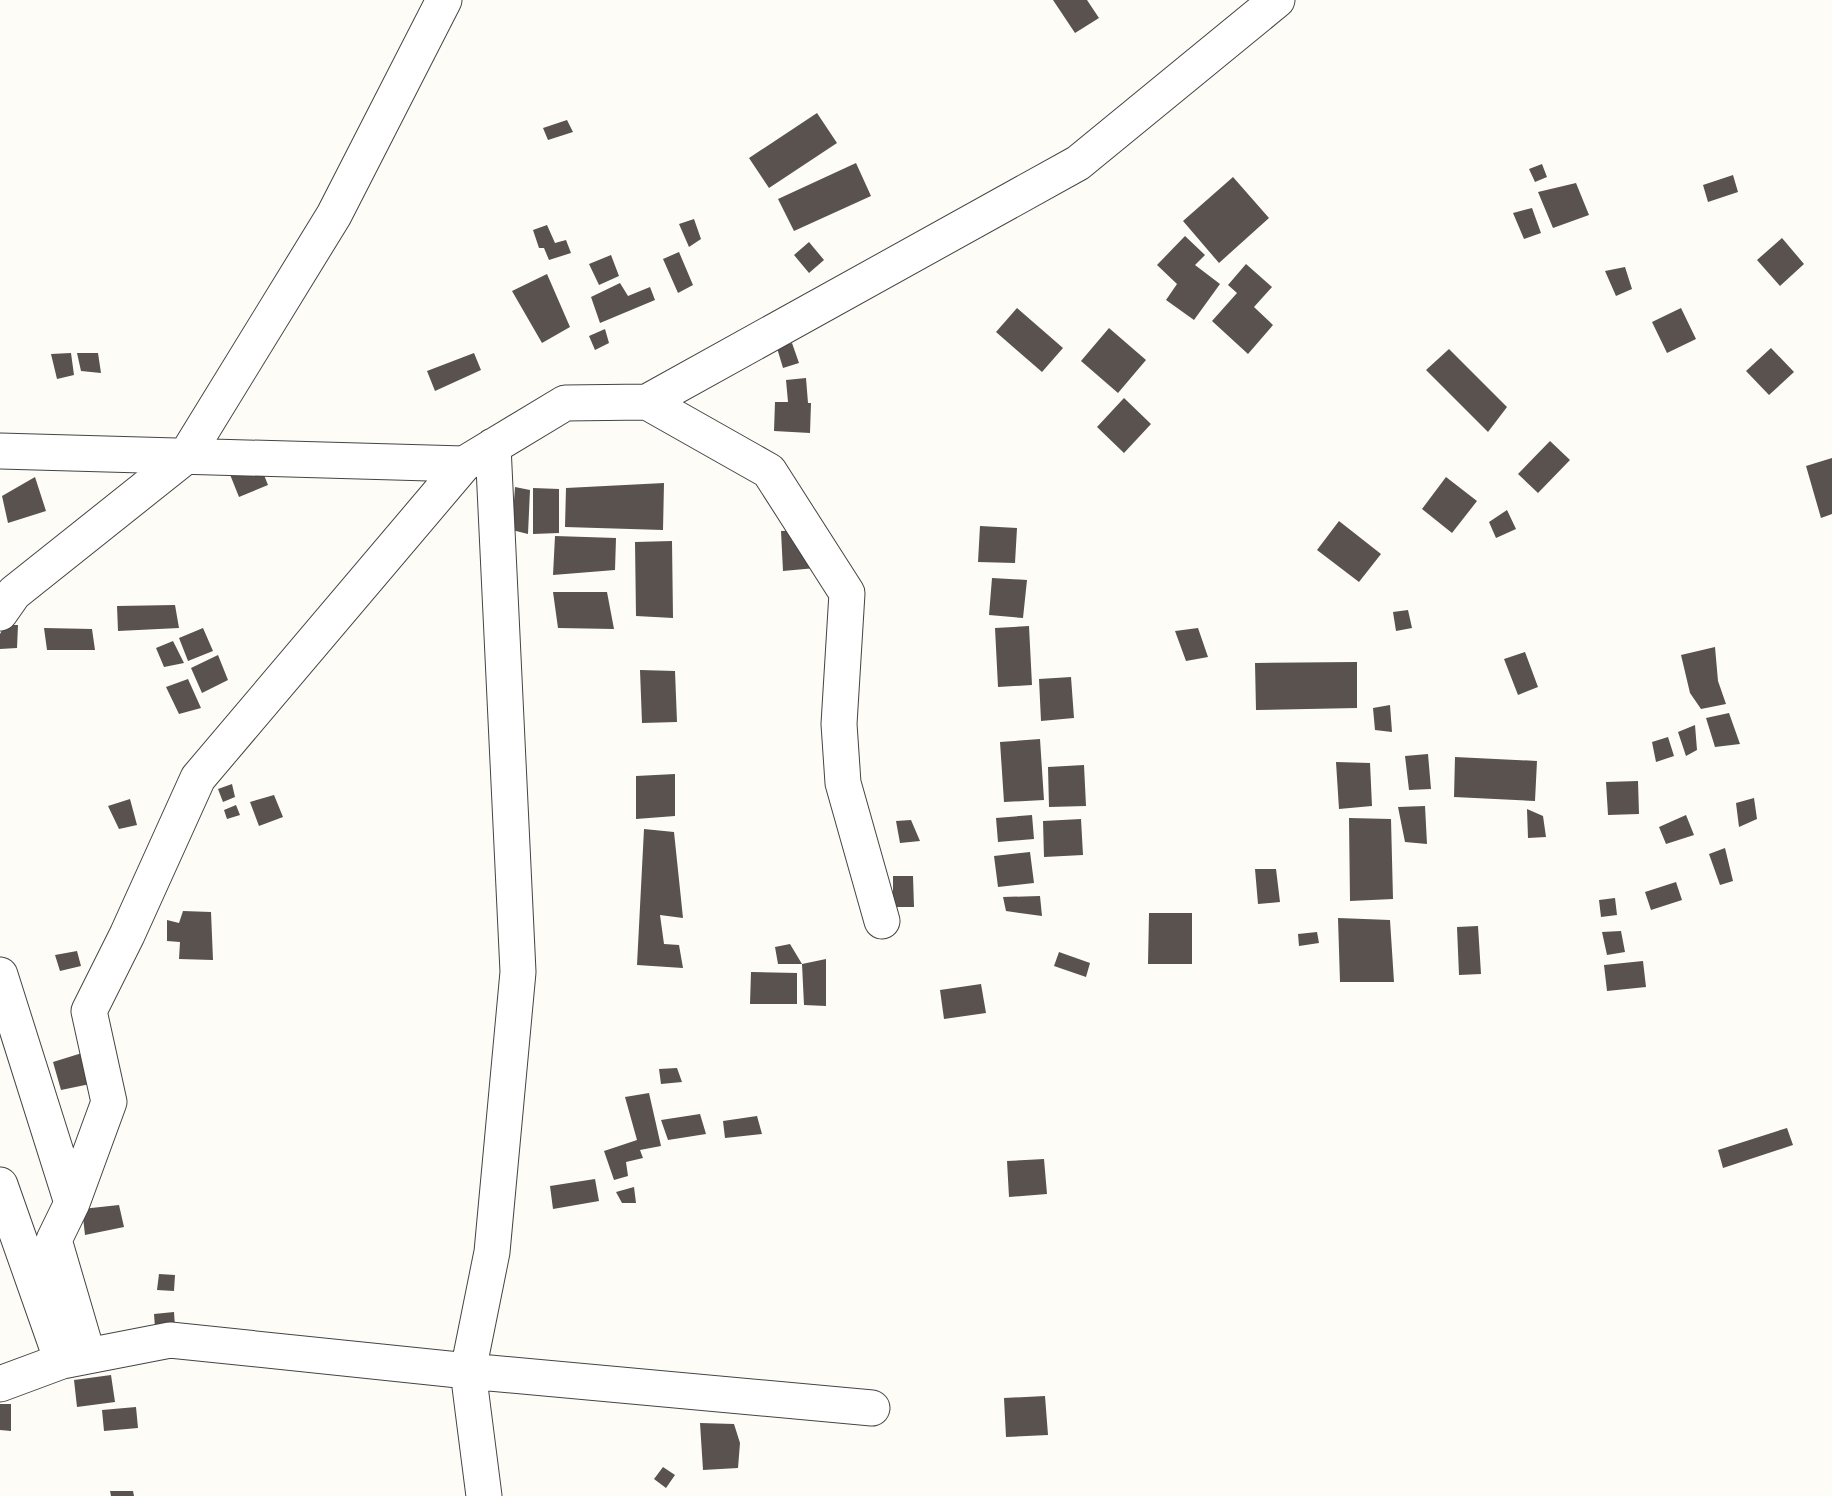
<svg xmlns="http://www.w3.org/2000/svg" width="1832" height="1496" font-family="'Times New Roman',serif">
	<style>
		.building { fill: #59524e }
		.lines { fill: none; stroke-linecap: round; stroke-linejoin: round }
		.minor-casing { stroke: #444; stroke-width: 37 }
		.minor { stroke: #fff; stroke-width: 35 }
	</style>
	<rect width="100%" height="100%" fill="#fefcf6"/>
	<path class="building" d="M 1053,0 L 1087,0 L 1099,18 L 1075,33 Z
		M 817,113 L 837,143 L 769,188 L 749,158 Z
		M 567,120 L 573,132 L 548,140 L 543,128 Z
		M 856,163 L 871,196 L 794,231 L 778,199 Z
		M 1542,164 L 1547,177 L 1535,182 L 1529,169 Z
		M 1733,175 L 1738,192 L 1708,202 L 1703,185 Z
		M 1233,177 L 1269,218 L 1219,263 L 1183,221 Z
		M 1576,183 L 1589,215 L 1553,228 L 1538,192 Z
		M 1532,208 L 1541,233 L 1524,239 L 1513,213 Z
		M 694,219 L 701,239 L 689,247 L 679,224 Z
		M 547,225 L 555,243 L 566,240 L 571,253 L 549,260 L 544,248 L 539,248 L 533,230 Z
		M 1185,236 L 1205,255 L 1195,265 L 1220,284 L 1194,320 L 1166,300 L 1177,284 L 1157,265 Z
		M 1782,238 L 1804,264 L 1780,286 L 1757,260 Z
		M 809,242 L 824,260 L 809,273 L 794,255 Z
		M 679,252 L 693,285 L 678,293 L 663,259 Z
		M 611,255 L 619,276 L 599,285 L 589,264 Z
		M 1246,264 L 1272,287 L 1254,307 L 1273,325 L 1248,354 L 1212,321 L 1237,293 L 1228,285 Z
		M 1625,267 L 1632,289 L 1616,296 L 1605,271 Z
		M 547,274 L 570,327 L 542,343 L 512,291 Z
		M 620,283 L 628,296 L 650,287 L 655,300 L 600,323 L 591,297 Z
		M 1017,308 L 1063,348 L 1042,372 L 996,332 Z
		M 1681,308 L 1696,339 L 1667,353 L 1652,322 Z
		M 1109,328 L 1146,360 L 1118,393 L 1081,361 Z
		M 605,329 L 609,343 L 595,350 L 589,336 Z
		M 792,343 L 799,363 L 783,368 L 777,348 Z
		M 1771,348 L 1794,372 L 1769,395 L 1746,371 Z
		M 1449,349 L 1507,407 L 1488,432 L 1426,370 Z
		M 71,353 L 74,375 L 57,379 L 51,354 Z
		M 77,353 L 98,353 L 101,373 L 81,371 Z
		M 474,353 L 481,370 L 435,391 L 427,371 Z
		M 806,378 L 808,403 L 811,403 L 810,433 L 774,431 L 775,402 L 788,402 L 786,380 Z
		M 1124,398 L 1151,424 L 1124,453 L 1097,427 Z
		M 1550,441 L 1570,460 L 1538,493 L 1518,474 Z
		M 256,455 L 268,485 L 239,497 L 227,467 Z
		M 1832,458 L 1832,514 L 1821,518 L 1806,466 Z
		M 35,477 L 46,511 L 8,523 L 2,496 Z
		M 1446,477 L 1477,501 L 1452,533 L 1422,509 Z
		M 664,483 L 663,530 L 565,527 L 566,488 Z
		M 515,487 L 530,490 L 528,534 L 512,530 Z
		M 533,488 L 559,489 L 559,533 L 533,534 Z
		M 1507,510 L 1516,529 L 1496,538 L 1489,522 Z
		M 1339,521 L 1381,554 L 1359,582 L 1317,550 Z
		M 980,526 L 1017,528 L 1015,563 L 978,562 Z
		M 814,530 L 816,568 L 783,571 L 781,531 Z
		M 555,536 L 616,538 L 615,570 L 553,575 Z
		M 672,541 L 673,618 L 636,616 L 635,542 Z
		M 992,578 L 1027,580 L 1023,618 L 989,615 Z
		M 553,592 L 607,592 L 614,629 L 558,628 Z
		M 175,605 L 179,628 L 118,631 L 117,606 Z
		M 1408,610 L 1412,628 L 1396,631 L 1393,612 Z
		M 5,625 L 18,625 L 17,648 L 0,649 L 0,634 Z
		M 1029,626 L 1032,685 L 998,687 L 995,628 Z
		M 44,628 L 92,629 L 95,650 L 47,650 Z
		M 203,628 L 213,651 L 188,661 L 179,638 Z
		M 1198,628 L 1208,657 L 1186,661 L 1175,631 Z
		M 173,641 L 184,663 L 164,667 L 156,648 Z
		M 1715,647 L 1718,681 L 1726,704 L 1701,709 L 1690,693 L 1681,655 Z
		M 1525,652 L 1538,687 L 1518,695 L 1504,659 Z
		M 218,655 L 228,680 L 202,693 L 191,668 Z
		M 1357,662 L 1357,708 L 1256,710 L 1255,663 Z
		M 640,670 L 675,671 L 677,722 L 642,723 Z
		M 1071,677 L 1074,718 L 1041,721 L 1039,679 Z
		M 188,679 L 201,708 L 179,714 L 166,687 Z
		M 1390,705 L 1392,732 L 1375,730 L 1373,708 Z
		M 1729,713 L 1740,744 L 1715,747 L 1706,718 Z
		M 1695,725 L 1697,750 L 1686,756 L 1678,732 Z
		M 1668,737 L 1674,756 L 1656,762 L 1652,742 Z
		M 1040,739 L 1044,800 L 1004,802 L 1000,742 Z
		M 1428,754 L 1431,789 L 1409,790 L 1405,756 Z
		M 1455,757 L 1537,761 L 1535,801 L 1454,797 Z
		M 1336,762 L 1370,763 L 1372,806 L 1339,809 Z
		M 1084,765 L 1086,806 L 1049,807 L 1048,767 Z
		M 675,774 L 675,816 L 636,819 L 636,776 Z
		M 1638,781 L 1639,814 L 1608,815 L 1606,782 Z
		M 232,784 L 235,797 L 223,802 L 218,789 Z
		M 274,795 L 283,817 L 259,826 L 250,802 Z
		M 1754,798 L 1757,819 L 1739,827 L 1736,803 Z
		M 130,799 L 137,825 L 119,829 L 108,806 Z
		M 236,805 L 240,815 L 227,819 L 224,810 Z
		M 1425,806 L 1427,844 L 1405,842 L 1398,807 Z
		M 1527,809 L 1543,816 L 1546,837 L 1528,838 Z
		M 1032,815 L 1034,839 L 998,842 L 996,818 Z
		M 1686,815 L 1694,835 L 1666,844 L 1659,827 Z
		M 1349,818 L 1391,819 L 1393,899 L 1350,901 Z
		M 1081,819 L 1083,855 L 1044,857 L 1043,821 Z
		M 911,820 L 920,841 L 900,843 L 896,821 Z
		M 644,829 L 674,832 L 683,918 L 660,915 L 664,944 L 679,945 L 683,968 L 637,965 Z
		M 1725,848 L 1733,881 L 1720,885 L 1709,854 Z
		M 1030,852 L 1034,883 L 998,887 L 994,856 Z
		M 1255,869 L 1276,869 L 1280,902 L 1258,904 Z
		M 893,876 L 913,876 L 914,907 L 893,907 Z
		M 1676,882 L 1682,900 L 1651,910 L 1645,892 Z
		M 1040,896 L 1042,916 L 1006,911 L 1003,897 Z
		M 1615,898 L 1617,915 L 1601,917 L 1599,900 Z
		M 183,911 L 211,912 L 213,960 L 179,959 L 180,942 L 167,941 L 167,920 L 179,923 Z
		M 1149,913 L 1192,913 L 1192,964 L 1148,964 Z
		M 1338,918 L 1390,920 L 1394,982 L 1340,982 Z
		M 1478,926 L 1481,974 L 1459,975 L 1457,927 Z
		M 1621,931 L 1625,952 L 1607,955 L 1602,932 Z
		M 1317,932 L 1319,943 L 1299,946 L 1298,934 Z
		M 790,944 L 802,964 L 778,964 L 775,947 Z
		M 77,951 L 81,966 L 60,971 L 55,955 Z
		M 1059,952 L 1090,963 L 1086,977 L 1054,966 Z
		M 826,959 L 826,1006 L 804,1005 L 802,964 Z
		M 1643,961 L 1646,987 L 1607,991 L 1604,965 Z
		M 751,972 L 797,973 L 797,1004 L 750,1004 Z
		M 981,984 L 986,1013 L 944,1019 L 940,990 Z
		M 82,1053 L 95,1083 L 61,1090 L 53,1062 Z
		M 677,1068 L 682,1082 L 661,1084 L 659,1069 Z
		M 649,1093 L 661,1146 L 640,1150 L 643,1158 L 626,1162 L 628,1176 L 614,1180 L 604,1151 L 637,1140 L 625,1097 Z
		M 700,1114 L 706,1134 L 668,1140 L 661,1120 Z
		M 757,1116 L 762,1134 L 725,1138 L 723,1121 Z
		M 1787,1128 L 1793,1145 L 1723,1168 L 1718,1150 Z
		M 1044,1159 L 1047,1194 L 1009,1197 L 1007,1161 Z
		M 595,1179 L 599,1201 L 553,1209 L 550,1186 Z
		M 634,1187 L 636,1203 L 622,1203 L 616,1192 Z
		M 119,1205 L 124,1227 L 85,1235 L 82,1209 Z
		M 159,1274 L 175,1275 L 174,1291 L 157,1290 Z
		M 174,1312 L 175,1327 L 155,1328 L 154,1314 Z
		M 111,1375 L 115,1402 L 77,1407 L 74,1380 Z
		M 1045,1396 L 1048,1435 L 1006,1437 L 1004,1398 Z
		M 0,1404 L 11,1404 L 11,1431 L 0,1430 Z
		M 136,1407 L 138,1428 L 104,1431 L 102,1410 Z
		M 700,1423 L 734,1424 L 740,1443 L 738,1468 L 703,1470 Z
		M 663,1467 L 675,1475 L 666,1488 L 654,1479 Z
		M 110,1491 L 133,1491 L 134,1496 L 111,1496 Z"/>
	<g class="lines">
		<defs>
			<path id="minor" d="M 647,402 L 1078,163 L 1277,0
				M 0,451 L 464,464 L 565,403 L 647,402 L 769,471 L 847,593 L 839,724 L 843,783 L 882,921
				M 0,613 L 14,593 L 186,456 L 334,215 L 444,0
				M 0,975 L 72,1203
				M 0,1185 L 62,1361
				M 88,1356 L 54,1240 L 72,1203 L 109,1102 L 89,1011 L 127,935 L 198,778 L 464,464
				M 0,1384 L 62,1361 L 170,1340 L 468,1371 L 872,1408
				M 484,1496 L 468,1371 L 492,1252 L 518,972 L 493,446"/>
		</defs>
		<use href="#minor" class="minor-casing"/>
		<use href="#minor" class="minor"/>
	</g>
</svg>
